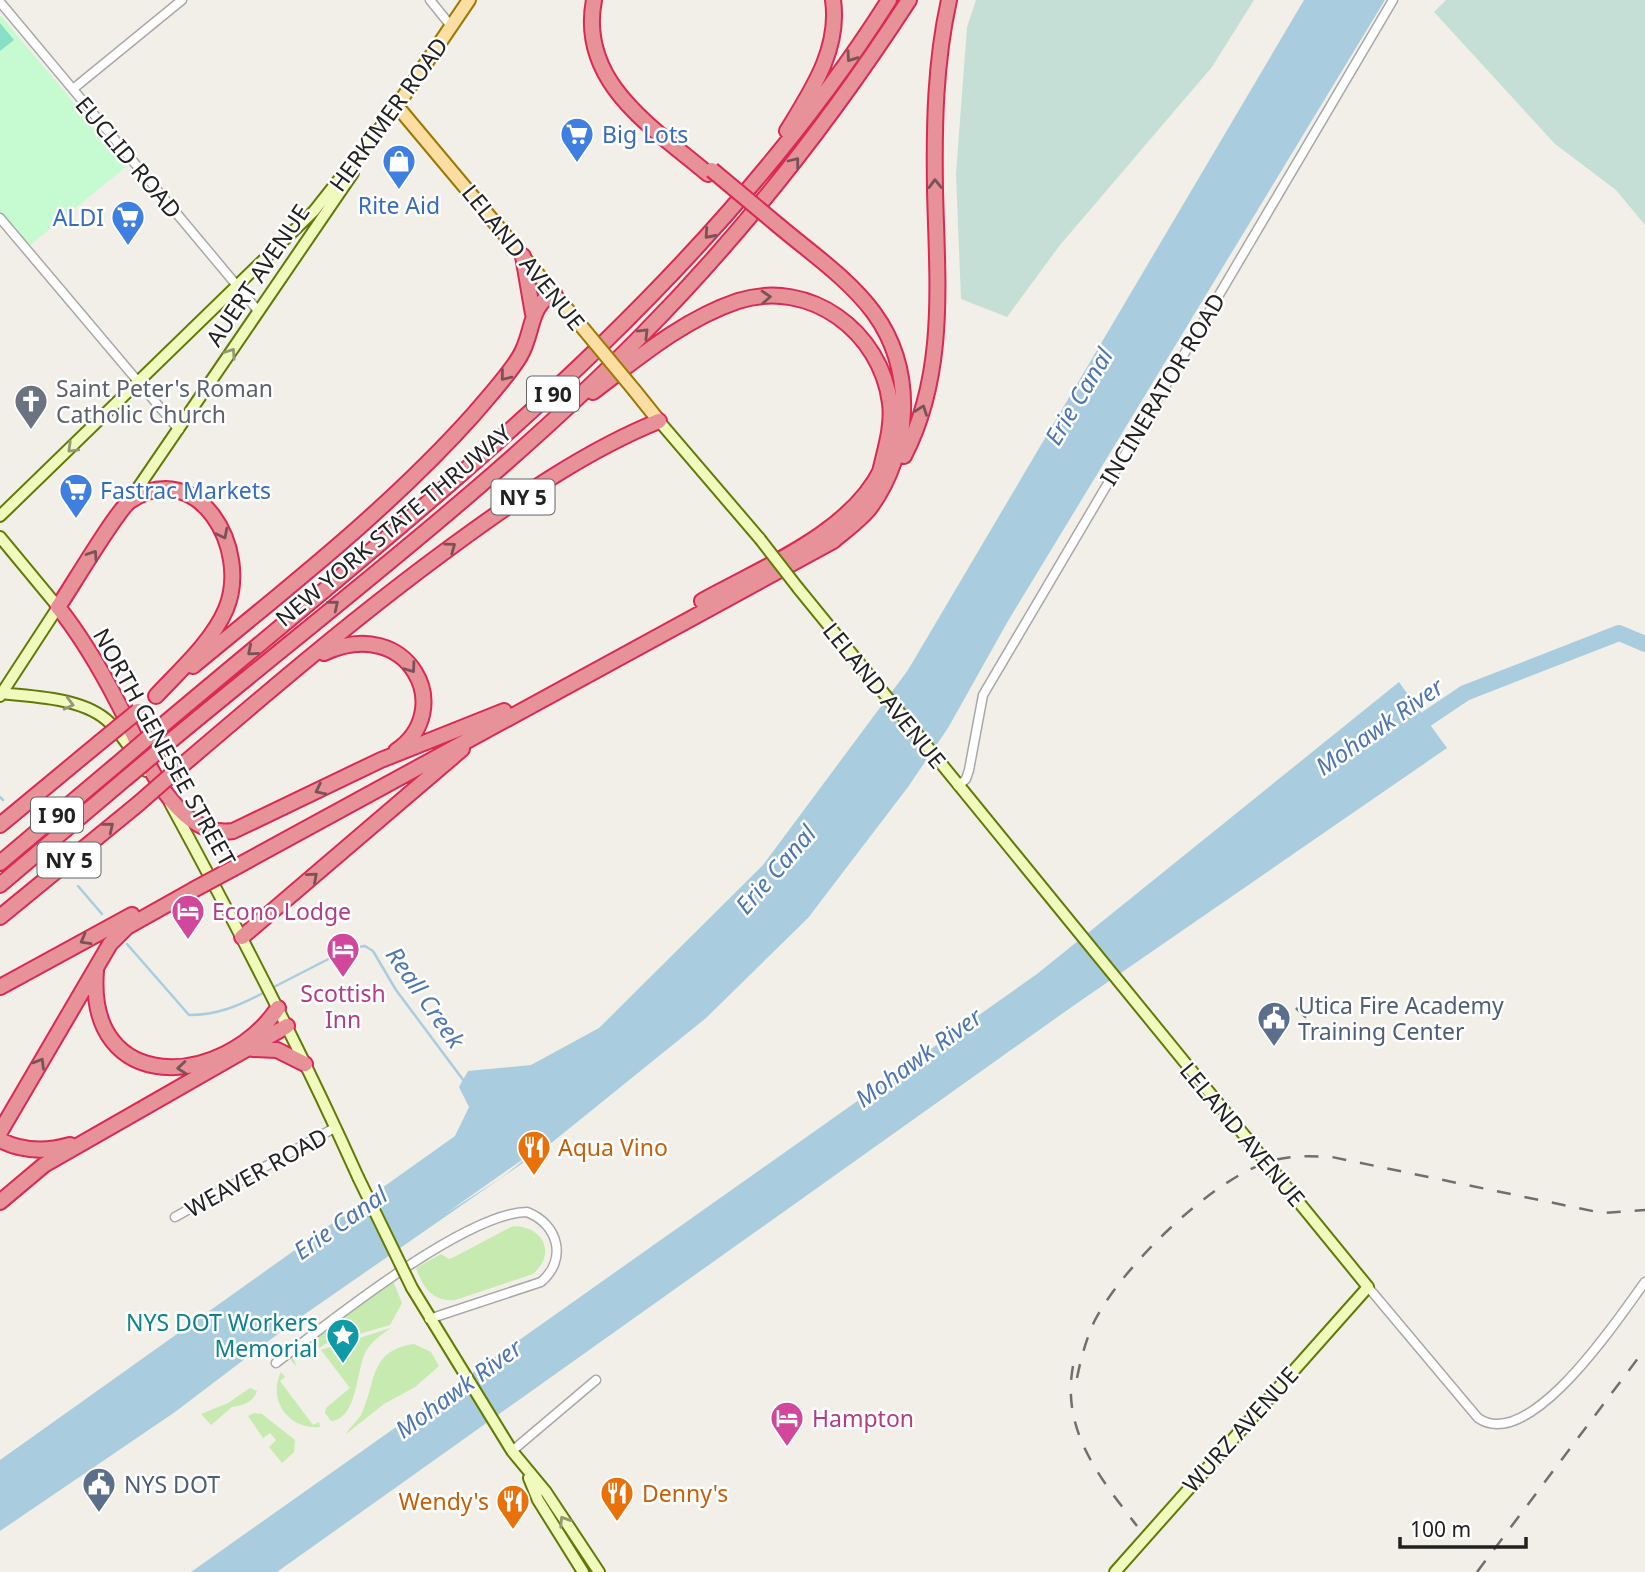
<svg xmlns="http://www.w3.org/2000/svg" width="1645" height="1572" font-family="'Noto Sans',sans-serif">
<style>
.grass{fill:#c6eaaf}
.wetland{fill:#c5dfd6}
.park{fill:#c6fad0}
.pitch{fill:#87dfc6}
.water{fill:#a9cdde}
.pier{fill:#f1efe8}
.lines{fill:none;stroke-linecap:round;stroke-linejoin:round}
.stream{stroke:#a9cdde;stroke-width:2.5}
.river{stroke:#a9cdde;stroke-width:16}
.street-casing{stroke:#a8a8a8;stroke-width:11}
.secondary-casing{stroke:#627a05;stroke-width:14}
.primary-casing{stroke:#9d7901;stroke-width:16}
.highway-casing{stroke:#db2954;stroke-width:18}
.street{stroke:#fff;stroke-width:8}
.secondary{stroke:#f0fabd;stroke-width:10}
.primary{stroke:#fcdea2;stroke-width:12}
.highway{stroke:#e79198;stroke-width:14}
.rail{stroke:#6f6f6f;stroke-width:2.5;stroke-dasharray:14 14;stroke-linecap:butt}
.secondary-bridge-casing{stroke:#627a05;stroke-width:14;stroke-linecap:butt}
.primary-bridge-casing{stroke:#9d7901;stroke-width:16;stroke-linecap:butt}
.highway-bridge-casing{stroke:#db2954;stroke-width:18;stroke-linecap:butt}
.secondary-bridge{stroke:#f0fabd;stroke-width:10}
.primary-bridge{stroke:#fcdea2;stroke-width:12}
.highway-bridge{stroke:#e79198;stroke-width:14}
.oneway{stroke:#7a5357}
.oneway2{stroke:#939877}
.labels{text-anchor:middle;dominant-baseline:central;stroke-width:5;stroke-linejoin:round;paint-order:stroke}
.shield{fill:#fff;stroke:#646464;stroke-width:2}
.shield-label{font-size:21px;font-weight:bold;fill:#212121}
.street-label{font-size:23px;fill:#212121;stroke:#fff}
.shop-label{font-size:23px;fill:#366cbe;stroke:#fff;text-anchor:start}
.worship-label{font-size:23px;fill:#5b616d;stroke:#fff;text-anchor:start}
.hotel-label{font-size:23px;fill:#b23c85;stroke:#fff;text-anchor:start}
.service-label{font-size:23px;fill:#4e5e75;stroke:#fff;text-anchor:start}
.food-label{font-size:23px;fill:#c56008;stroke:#fff;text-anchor:start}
.culture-label{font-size:23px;fill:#0d838f;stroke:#fff;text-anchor:end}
.water-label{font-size:24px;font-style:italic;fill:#4c75b1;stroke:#fff}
</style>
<rect width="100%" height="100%" fill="#f1efe8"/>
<path class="grass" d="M513,1226C543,1226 557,1253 533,1274L455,1300C432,1302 423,1287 416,1268L441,1254L449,1259L454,1257Z
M393,1281L402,1303L390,1325L325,1344L304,1359L300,1354L294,1358L296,1366L290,1359L303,1348Z
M391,1328C382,1334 372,1341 366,1351C356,1369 358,1419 331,1421L325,1413L326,1408L350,1388L321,1350Z
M414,1344L431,1352L439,1366L415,1387L384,1404L346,1434C349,1428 358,1421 362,1413C377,1380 369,1351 414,1344Z
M281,1372L285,1377L280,1381L313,1425L319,1422L320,1427C289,1430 267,1400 281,1372Z
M250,1388L257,1391C253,1403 243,1405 232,1407L211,1425L201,1414L228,1403Z
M254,1413L262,1414L295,1440L294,1452L282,1463L269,1447L276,1440L270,1433L263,1438L248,1416Z"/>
<path class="wetland" d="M976,0H1254L1212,67L1060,245L1007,317L961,299L956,174L967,27Z
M1446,0H1645V225L1616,190L1555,144L1434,12Z"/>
<path class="park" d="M0,15L127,166L29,246L0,212Z"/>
<path class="pitch" d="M0,23L14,40L0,51Z"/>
<path class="water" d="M1304,0H1385L1008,621L948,728L908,787L808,918L706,1018L550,1144L295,1321L175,1412L0,1531V1460L455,1136L469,1107L459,1087L468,1071L531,1065L599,1028L763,865L908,670Z
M1399,682L1447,748L1073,1006L277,1572H191L1037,974Z"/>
<path class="pier" d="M546,1143L501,1178L445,1214Z"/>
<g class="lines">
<path class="stream" d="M0,797L3,800
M78,886L102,914
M127,944L189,1015C218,1015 238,1006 265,992
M270,989L350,948L365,946L373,951L396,990L464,1081"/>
<path class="river" d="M1410,730L1465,693L1619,633L1645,644"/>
<defs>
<path id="street" d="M430,0L451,26
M0,2L259,312
M73,89L182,0
M0,218L179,430
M958,786L966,779L969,770L983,695L1393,0
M175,1217L336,1127
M1368,1287L1478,1418C1530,1454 1619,1317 1645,1282
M276,1363C328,1323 465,1213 527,1212C558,1224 568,1259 541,1282L429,1319
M512,1451L596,1380"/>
<path id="secondary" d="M659,421L760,539
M129,501L353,173
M0,516L314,211L397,106
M0,537L58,607L0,696
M798,588L1368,1287L1115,1572
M0,693C33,697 84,697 110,723C124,737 134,755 146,771
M170,803C237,926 301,1050 358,1177
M412,1288L512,1451L546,1492L599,1572
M529,1478L538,1500L583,1572"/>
<path id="primary" d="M469,0L397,106L577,321
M635,391L659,421"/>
<path id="highway" d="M594,0C578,83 654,128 708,174
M787,131C812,90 840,49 833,0
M523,256L533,314
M593,392C638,358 684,319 738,301C810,278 881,332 890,403C893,426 885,450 880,472
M904,456C947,373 937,280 935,190C934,126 935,63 949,0
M702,601C763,567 851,533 882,468
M324,653C409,614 457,710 396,751
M193,666C290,586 390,508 474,414C490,395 508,376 520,356C534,333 528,306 554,293
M156,696C180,670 212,642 226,609C251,549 198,456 130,501C117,510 71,588 58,607C81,636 101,670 118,703C141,746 172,840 233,831L381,760L504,711
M157,730C420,508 702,295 889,0
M168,743C328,610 496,483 642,335C743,233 831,120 909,0
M179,768C269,691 359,614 455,544C518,498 587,450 659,421
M0,825L99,743
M0,863L115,766
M234,868L833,541C845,531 859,521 869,509C911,453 916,371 874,313C849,279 811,253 779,226
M0,885L125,779
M0,917L138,804
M242,937L462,749
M96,971C86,1096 223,1089 278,1008
M0,987L132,915
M253,1049L277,1050L305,1064
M0,1132L110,944L127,927L193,890
M0,1140C23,1152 46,1152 70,1145
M0,1202L44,1165L287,1026"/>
</defs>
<use href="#street" class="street-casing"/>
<use href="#secondary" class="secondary-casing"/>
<use href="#primary" class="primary-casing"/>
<use href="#highway" class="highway-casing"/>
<use href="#street" class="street"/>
<use href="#secondary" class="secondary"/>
<use href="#primary" class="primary"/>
<use href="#highway" class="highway"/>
<path class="rail" d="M1296,1008L1323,1034
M1073,1366C1061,1431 1100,1478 1137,1526
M1077,1378C1081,1358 1086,1340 1094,1322C1121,1268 1211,1180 1268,1162C1289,1155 1310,1156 1332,1157L1602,1213L1645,1210
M1477,1572L1645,1349"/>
<defs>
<path id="secondary-bridge" d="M760,539L798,588
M358,1177L412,1288"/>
<path id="primary-bridge" d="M577,321L635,391"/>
<path id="highway-bridge" d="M712,170L779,226
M99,743L138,711
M115,766L157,730
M125,779L168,743
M138,804L179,768
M193,890L234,868"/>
</defs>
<use href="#secondary-bridge" class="secondary-bridge-casing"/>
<use href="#primary-bridge" class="primary-bridge-casing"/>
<use href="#highway-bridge" class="highway-bridge-casing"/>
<use href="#secondary-bridge" class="secondary-bridge"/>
<use href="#primary-bridge" class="primary-bridge"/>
<use href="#highway-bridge" class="highway-bridge"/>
</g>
<defs><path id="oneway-chevron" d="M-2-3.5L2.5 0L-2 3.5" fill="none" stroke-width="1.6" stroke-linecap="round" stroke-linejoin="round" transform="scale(1.75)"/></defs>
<g class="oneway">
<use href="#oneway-chevron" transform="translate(851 57) rotate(125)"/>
<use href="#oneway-chevron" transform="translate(795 162) rotate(-52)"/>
<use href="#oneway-chevron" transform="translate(935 184) rotate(-91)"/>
<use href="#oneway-chevron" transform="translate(709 234) rotate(132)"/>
<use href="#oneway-chevron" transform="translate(766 297) rotate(-3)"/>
<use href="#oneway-chevron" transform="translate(644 333) rotate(-45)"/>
<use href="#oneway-chevron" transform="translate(505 376) rotate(129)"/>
<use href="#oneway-chevron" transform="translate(922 410) rotate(-70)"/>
<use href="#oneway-chevron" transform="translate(223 534) rotate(63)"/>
<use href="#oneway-chevron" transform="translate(451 547) rotate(-36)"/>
<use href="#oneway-chevron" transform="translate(93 555) rotate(-56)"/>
<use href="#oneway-chevron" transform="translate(334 605) rotate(-39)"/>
<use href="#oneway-chevron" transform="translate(252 651) rotate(140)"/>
<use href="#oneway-chevron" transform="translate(411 668) rotate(54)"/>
<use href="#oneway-chevron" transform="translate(320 790) rotate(154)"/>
<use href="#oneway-chevron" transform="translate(109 827) rotate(-39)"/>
<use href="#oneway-chevron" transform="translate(313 877) rotate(-41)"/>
<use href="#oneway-chevron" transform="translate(85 940) rotate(151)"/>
<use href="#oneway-chevron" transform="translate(40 1063) rotate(-59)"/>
<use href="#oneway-chevron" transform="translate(182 1068) rotate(175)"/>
</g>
<g class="oneway2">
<use href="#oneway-chevron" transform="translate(231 353) rotate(-56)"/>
<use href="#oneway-chevron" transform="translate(72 448) rotate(136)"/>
<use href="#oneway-chevron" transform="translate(69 704) rotate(14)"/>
<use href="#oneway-chevron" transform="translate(564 1521) rotate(-123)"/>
</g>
<defs>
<symbol id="supermarket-pin" viewBox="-11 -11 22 30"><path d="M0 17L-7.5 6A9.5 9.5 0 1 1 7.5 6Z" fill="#3f7fe0" stroke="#fff"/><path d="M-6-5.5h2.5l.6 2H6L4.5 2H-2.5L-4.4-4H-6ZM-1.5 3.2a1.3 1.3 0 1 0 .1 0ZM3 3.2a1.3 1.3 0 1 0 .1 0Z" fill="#fff"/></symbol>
<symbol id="shop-pin" viewBox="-11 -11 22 30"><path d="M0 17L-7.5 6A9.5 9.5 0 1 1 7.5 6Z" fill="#3f7fe0" stroke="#fff"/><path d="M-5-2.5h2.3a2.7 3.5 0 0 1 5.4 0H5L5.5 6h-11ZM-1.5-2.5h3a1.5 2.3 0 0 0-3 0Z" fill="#fff"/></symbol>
<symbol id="church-pin" viewBox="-11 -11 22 30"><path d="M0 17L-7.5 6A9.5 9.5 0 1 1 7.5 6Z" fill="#6b7280" stroke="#fff"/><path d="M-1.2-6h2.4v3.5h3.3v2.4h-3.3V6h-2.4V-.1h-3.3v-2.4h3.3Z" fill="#fff"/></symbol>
<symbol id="hotel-pin" viewBox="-11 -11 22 30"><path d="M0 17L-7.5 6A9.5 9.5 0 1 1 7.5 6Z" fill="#d1479c" stroke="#fff"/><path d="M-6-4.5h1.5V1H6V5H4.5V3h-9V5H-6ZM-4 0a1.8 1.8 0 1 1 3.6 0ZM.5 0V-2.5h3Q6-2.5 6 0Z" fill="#fff"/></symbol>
<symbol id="civic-pin" viewBox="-11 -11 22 30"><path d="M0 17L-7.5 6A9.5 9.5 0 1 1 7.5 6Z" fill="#5c6f8a" stroke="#fff"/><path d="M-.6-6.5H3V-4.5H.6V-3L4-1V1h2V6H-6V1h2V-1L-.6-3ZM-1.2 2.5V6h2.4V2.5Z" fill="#fff"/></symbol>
<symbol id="restaurant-pin" viewBox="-11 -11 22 30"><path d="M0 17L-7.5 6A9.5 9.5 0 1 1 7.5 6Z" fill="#e8710a" stroke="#fff"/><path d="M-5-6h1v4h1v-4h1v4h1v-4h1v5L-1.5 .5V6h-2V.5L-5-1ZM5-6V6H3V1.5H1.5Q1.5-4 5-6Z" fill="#fff"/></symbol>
<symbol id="sight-pin" viewBox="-11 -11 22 30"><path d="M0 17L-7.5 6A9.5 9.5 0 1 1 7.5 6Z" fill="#0f9aa8" stroke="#fff"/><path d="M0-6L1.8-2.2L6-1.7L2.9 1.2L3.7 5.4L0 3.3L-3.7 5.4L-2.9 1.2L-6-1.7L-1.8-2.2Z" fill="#fff"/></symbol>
</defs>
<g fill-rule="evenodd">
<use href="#supermarket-pin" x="558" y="115" width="38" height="52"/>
<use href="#shop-pin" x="380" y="142" width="38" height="52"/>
<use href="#supermarket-pin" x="109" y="198" width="38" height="52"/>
<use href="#church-pin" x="12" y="382" width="38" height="52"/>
<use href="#supermarket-pin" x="57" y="471" width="38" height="52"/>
<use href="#hotel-pin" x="169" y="892" width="38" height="52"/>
<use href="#hotel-pin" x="324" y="930" width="38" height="52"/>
<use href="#civic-pin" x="1255" y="999" width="38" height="52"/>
<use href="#restaurant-pin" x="515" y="1128" width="38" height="52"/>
<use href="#sight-pin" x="324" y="1316" width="38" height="52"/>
<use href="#hotel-pin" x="768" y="1399" width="38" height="52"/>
<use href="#civic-pin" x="80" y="1465" width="38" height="52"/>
<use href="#restaurant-pin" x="598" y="1474" width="38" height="52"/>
<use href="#restaurant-pin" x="494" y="1482" width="38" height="52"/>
</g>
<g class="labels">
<g class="shield">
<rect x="527" y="376.5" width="52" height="35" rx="5"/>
<rect x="491.5" y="479.5" width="63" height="35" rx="5"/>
<rect x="31" y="797.5" width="52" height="35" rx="5"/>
<rect x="37.5" y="842.5" width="63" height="35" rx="5"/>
</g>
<g class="shield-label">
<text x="553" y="394">I 90</text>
<text x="523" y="497">NY 5</text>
<text x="57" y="815">I 90</text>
<text x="69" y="860">NY 5</text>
</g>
<g class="street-label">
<text transform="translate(388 114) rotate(-54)">HERKIMER ROAD</text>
<text transform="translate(129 157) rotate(50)">EUCLID ROAD</text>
<text transform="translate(524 257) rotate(51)">LELAND AVENUE</text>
<text transform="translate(257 275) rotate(-56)">AUERT AVENUE</text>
<text transform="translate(1162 389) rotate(-59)">INCINERATOR ROAD</text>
<text transform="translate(393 525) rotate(-40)">NEW YORK STATE THRUWAY</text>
<text transform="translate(885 695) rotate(51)">LELAND AVENUE</text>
<text transform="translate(165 747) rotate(61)">NORTH GENESEE STREET</text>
<text transform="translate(1243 1134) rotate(50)">LELAND AVENUE</text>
<text transform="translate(256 1172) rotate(-29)">WEAVER ROAD</text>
<text transform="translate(1240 1429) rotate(-48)">WURZ AVENUE</text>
</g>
<g class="shop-label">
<text x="602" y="134">Big Lots</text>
<text x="399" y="205" text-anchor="middle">Rite Aid</text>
<text x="104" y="217" text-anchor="end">ALDI</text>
<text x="100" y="490">Fastrac Markets</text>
</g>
<g class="worship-label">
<text x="56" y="388">Saint Peter's Roman<tspan x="56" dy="26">Catholic Church</tspan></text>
</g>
<g class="hotel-label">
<text x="212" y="911">Econo Lodge</text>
<text x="343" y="993" text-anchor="middle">Scottish<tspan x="343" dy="26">Inn</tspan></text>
<text x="812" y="1418">Hampton</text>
</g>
<g class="service-label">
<text x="1298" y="1005">Utica Fire Academy<tspan x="1298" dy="26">Training Center</tspan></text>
<text x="124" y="1484">NYS DOT</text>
</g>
<g class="food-label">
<text x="558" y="1147">Aqua Vino</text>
<text x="642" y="1493">Denny's</text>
<text x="489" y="1501" text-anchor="end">Wendy's</text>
</g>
<g class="culture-label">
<text x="318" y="1322">NYS DOT Workers<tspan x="318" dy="26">Memorial</tspan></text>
</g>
<g class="water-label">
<text transform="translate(1078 396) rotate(-59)">Erie Canal</text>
<text transform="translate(1379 726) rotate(-35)">Mohawk River</text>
<text transform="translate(775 869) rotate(-49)">Erie Canal</text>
<text transform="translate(426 997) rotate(55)">Reall Creek</text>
<text transform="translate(918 1057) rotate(-36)">Mohawk River</text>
<text transform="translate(340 1222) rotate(-35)">Erie Canal</text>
<text transform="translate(458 1388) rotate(-36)">Mohawk River</text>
</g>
</g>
<path d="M1400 1537v10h126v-10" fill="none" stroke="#212121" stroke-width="3.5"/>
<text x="1410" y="1537" font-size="21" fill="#212121" stroke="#ffffff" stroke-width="5" paint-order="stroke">100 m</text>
</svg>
